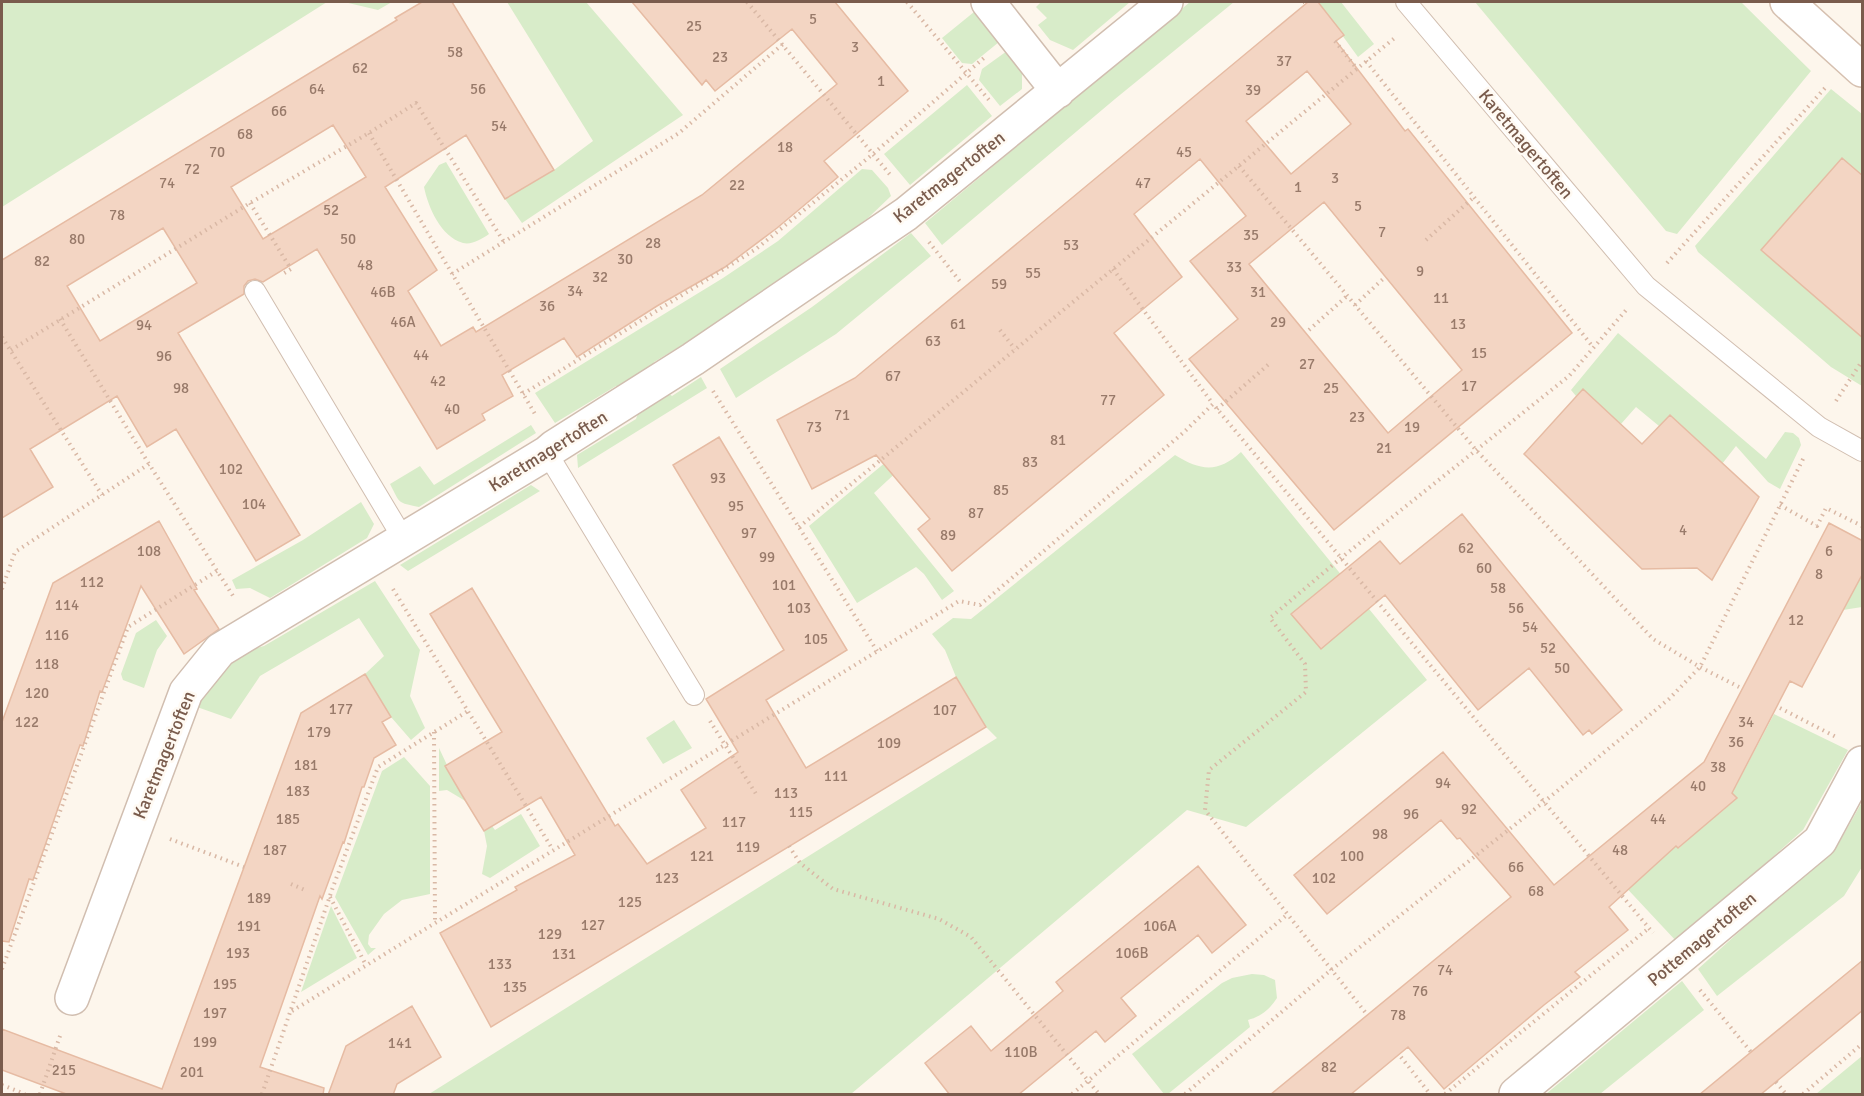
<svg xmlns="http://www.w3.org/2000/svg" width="1864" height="1096" font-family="Signika,sans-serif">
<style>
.green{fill:#d8ecc9}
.building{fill:#f3d5c3;stroke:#e6bba3;stroke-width:1.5;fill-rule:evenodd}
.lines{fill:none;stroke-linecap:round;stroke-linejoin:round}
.lane-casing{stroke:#d1beb0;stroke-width:22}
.street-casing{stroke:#d1beb0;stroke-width:36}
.secondary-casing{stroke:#d6c0b0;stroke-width:36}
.path{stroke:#d9b8a5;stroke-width:4;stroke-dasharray:1.5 4.5;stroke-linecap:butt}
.lane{stroke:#fff;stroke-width:20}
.street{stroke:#fff;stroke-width:33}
.secondary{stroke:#fff;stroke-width:33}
.labels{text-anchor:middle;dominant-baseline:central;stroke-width:5;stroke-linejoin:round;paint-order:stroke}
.number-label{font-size:15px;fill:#987a6a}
.street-label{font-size:18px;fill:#7a5c4d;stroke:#fffaf3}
</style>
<rect width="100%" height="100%" fill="#fdf6ec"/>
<path class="green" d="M2,2H327L2,207Z
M344,2H392L378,10Z
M507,2H586L683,115L522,223L505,199L554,170L593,141Z
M1041,2H1130L1073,50L1050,40L1038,25L1047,18L1036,7Z
M1190,2H1234L1115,99L942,245L925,223Z
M1318,2H1341L1374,44L1358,57Z
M1475,2H1741L1811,71L1677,234L1666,231Z
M974,12L999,42L972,64L962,63L942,38Z
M1007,51L1022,71V89L1000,106L979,80L982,69Z
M967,85L992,116L910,185L884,154Z
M1831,89L1862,114V386L1831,367L1698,252L1695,246Z
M446,162L489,234C482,239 472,245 463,243C441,237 428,207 424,187L439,165Z
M862,169L872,170L888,188L891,196L868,218L754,302L654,362L652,373L627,388L616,386L555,423L535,393L723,278L778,241Z
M911,233L931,256L836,334L736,398L720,369L812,307Z
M1101,283L874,493L954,591L942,600L924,574L916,567L857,603L809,526Z
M1618,333L1766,459L1785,432L1793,433L1799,438L1801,445L1780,489L1768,482L1736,446L1722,464L1670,416L1659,426L1636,407L1621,424L1583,390L1576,396L1571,390Z
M701,377L707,388L578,468L577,455L636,419L640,407L667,392L672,396Z
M531,425L536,433L419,507C397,502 401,505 390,484L420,466L434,485Z
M1241,452L1427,680L1246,827L1187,810L851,1094H429L997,738L986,727L956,677L945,650L932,634L953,618L971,619L1175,455C1201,471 1218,473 1241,452Z
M531,485L540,491L408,571L400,565Z
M361,502L374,524L367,538L270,598L250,588L236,589L232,580L303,540Z
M1860,577L1862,578V607L1843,610Z
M375,581L420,650L410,696L425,728L411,740L391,717L365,674L384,656L359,618L260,676L231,719L197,707L216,670L250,650L264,646Z
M156,620L167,636L157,650L144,688L123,680L121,674L136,633Z
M1774,714L1848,750L1803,830L1677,942L1620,881H1638L1658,862L1648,853L1667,837L1679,848L1698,831L1709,805L1719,814L1737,798L1729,790L1736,786Z
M674,720L692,748L663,764L646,738Z
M439,748L447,765L445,766L467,802L447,790L439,791Z
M404,757L430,786V894L402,900L384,914L369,935L368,944L371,948H376L368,955L335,897L382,771Z
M1862,802V867L1844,896L1717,996L1698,969L1840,841Z
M521,814L540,846L490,878L482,874L487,846L484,831L492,826L495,830Z
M331,906L357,958L301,992Z
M1252,974L1264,975L1275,980L1277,998C1269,1010 1262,1016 1248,1020L1250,1027L1168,1094H1164L1132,1054L1222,983L1232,978Z
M1682,981L1704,1010L1600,1094H1546Z
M1862,1056V1094H1816Z"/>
<path class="building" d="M422,2H452L554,170L505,199L466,135L385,187L437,270L408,291L441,346L473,327L476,332L702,195L837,84L792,29L715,91L706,80L702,85L632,2H835L908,91L824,161L838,177L777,228L725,267L657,306L577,357L564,338L502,375L513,396L482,414L485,420L437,449L317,249L263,282L255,279L248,281L244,286V294L178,333L300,535L256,561L176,429L147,447L117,396L30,449L53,487L2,518V260L397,20L395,18ZM333,125L366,177L263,239L231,187ZM163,228L197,283L100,341L67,286Z
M1308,2H1318L1344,35L1336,41L1405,131L1408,129L1572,333L1334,530L1189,359L1238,319L1190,261L1246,216L1200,159L1134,214L1182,277L1114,333L1164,395L952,571L918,529L930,519L876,455L812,489L777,420L855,378ZM1307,71L1351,124L1291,174L1246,121ZM1324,202L1462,370L1388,433L1249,264Z
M1842,158L1863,176V338L1761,250Z
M1583,389L1642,444L1670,415L1759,497L1712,580L1697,568L1642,569L1524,454Z
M719,437L847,650L766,700L806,768L956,677L986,727L491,1027L440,933L517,890L515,887L575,855L541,797L484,831L462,795L445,766L502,732L430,614L472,588L615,826L618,824L647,864L706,828L681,790L738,752L706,699L784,650L673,465Z
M1462,514L1622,710L1592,734L1589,730L1583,735L1529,668L1478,710L1385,595L1321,649L1291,614L1380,541L1400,564Z
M159,521L197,589L194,590L219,629L184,654L141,586L102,692L100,691L83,746L80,745L33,880L29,879L9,942L2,941V722L53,583Z
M1829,523L1863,541V573L1802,687L1790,681L1732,793L1737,798L1678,848L1676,846L1609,907L1628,930L1575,972L1580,977L1544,1005L1444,1089L1408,1047L1350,1095H1270L1511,897L1460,838L1457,839L1441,820L1327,914L1294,875L1443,752L1554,885L1704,762Z
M365,674L391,717L382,722L396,745L374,758L364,787H362L344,843L343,842L322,899L320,896L260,1067L324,1088L323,1095H69L2,1070V1029L162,1089L301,713Z
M1198,866L1246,925L1212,953L1198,935L1121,998L1136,1016L1105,1042L1096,1031L1018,1095H950L925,1063L971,1026L991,1051L1063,991L1056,982Z
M1863,960V1010L1760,1095H1699Z
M412,1006L441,1057L397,1084L393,1095H328L346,1046Z"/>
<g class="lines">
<defs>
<path id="lane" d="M1406,2L1646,286L1819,427L1862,451
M255,291L404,540
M547,453L694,695"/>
<path id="street" d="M988,2L1058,91
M72,998L186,692L220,650L547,453L554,447L693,359L906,214L1166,2
M1516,1094L1820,841L1862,763"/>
<path id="secondary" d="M1787,2L1862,70"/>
</defs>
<use href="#lane" class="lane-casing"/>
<use href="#street" class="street-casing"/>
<use href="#secondary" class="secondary-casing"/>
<path class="path" d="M747,2L892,177
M907,2L989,100
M1303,2H1304
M1335,41L1357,69
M1366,61L1593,347
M369,133L535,414
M1239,166L1476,450L1653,639L1700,667L1739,687
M250,203L291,269L281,275
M1426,240L1474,197
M929,242L962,284
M1667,263L1825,88
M1113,269L1213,404
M452,274L679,133L783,44
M1355,305L1383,279
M60,319L149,464
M1000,330L1015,349
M1309,330L1347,296
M2,337L102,495
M11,350L250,203L369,133L416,103L504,242
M713,391L877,651
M523,394L756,249L873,154L985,57
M1836,401L1862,361
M1217,409L1269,364
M1780,505L1817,526L1826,508L1862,526
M799,527L1397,36
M2,589L15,552L149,464L235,599
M393,589L553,850
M1780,708L1836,737
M710,721L758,797
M434,732L435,922
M170,839L244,867
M789,846L800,863L833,889L939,919L971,937L1099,1094
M291,884L305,890
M330,897L366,965
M2,969L128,627L217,571
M1700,990L1751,1052
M292,1011L959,601L980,605L1183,433L1213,404L1653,933
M1365,1012L1205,810L1209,770L1306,692L1305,664L1270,618L1341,558L1569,376L1627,309
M1401,1057L1430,1094
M1776,1082L1786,1094
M2,1085L25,1094
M40,1094L61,1033
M262,1094L333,887L378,767L468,711
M1072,1094L1288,914
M1185,1094L1331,970L1545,801L1669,699L1700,667L1805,455
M1445,1094L1649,928
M1803,1094L1862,1044"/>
<use href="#lane" class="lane"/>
<use href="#street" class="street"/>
<use href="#secondary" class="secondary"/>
</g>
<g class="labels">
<g class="number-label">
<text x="813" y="19">5</text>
<text x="694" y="26">25</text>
<text x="855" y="47">3</text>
<text x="455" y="52">58</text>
<text x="720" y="57">23</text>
<text x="1284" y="61">37</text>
<text x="360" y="68">62</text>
<text x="881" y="81">1</text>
<text x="317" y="89">64</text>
<text x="478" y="89">56</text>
<text x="1253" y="90">39</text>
<text x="279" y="111">66</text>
<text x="499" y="126">54</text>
<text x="245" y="134">68</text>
<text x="785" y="147">18</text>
<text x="217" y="152">70</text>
<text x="1184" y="152">45</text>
<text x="192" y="169">72</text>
<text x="1335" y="178">3</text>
<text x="167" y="183">74</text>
<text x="1143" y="183">47</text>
<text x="737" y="185">22</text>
<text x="1298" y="187">1</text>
<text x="1358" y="206">5</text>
<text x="331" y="210">52</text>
<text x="117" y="215">78</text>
<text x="1382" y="232">7</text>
<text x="1251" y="235">35</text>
<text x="77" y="239">80</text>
<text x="348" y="239">50</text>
<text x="653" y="243">28</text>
<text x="1071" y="245">53</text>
<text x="625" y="259">30</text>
<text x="42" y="261">82</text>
<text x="365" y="265">48</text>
<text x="1234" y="267">33</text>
<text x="1420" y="271">9</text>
<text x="1033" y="273">55</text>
<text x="600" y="277">32</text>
<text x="999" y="284">59</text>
<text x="575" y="291">34</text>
<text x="383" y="292">46B</text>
<text x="1258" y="292">31</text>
<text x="1441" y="298">11</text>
<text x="547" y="306">36</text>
<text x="403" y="322">46A</text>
<text x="1278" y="322">29</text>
<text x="958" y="324">61</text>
<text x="1458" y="324">13</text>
<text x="144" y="325">94</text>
<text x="933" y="341">63</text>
<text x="1479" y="353">15</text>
<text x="421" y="355">44</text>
<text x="164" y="356">96</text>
<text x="1307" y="364">27</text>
<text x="893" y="376">67</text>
<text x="438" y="381">42</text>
<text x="1469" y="386">17</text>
<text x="181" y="388">98</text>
<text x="1331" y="388">25</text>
<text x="1108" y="400">77</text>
<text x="452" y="409">40</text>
<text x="842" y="415">71</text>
<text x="1357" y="417">23</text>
<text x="814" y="427">73</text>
<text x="1412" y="427">19</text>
<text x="1058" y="440">81</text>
<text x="1384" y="448">21</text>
<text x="1030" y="462">83</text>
<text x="231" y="469">102</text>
<text x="718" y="478">93</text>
<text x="1001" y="490">85</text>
<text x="254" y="504">104</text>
<text x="736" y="506">95</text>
<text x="976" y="513">87</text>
<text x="1683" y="530">4</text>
<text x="749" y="533">97</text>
<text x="948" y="535">89</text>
<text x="1466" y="548">62</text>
<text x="149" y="551">108</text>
<text x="1829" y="551">6</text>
<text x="767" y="557">99</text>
<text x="1484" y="568">60</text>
<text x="1819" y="574">8</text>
<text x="92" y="582">112</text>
<text x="784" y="585">101</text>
<text x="1498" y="588">58</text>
<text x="67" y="605">114</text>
<text x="799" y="608">103</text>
<text x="1516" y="608">56</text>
<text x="1796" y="620">12</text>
<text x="1530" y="627">54</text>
<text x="57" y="635">116</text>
<text x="816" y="639">105</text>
<text x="1548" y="648">52</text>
<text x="47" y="664">118</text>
<text x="1562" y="668">50</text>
<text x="37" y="693">120</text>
<text x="341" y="709">177</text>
<text x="945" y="710">107</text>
<text x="27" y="722">122</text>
<text x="1746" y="722">34</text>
<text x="319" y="732">179</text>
<text x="1736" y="742">36</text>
<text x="889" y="743">109</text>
<text x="306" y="765">181</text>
<text x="1718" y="767">38</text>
<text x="836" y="776">111</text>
<text x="1443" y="783">94</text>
<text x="1698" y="786">40</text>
<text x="298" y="791">183</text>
<text x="786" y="793">113</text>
<text x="1469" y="809">92</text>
<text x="801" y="812">115</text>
<text x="1411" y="814">96</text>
<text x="288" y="819">185</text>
<text x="1658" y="819">44</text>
<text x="734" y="822">117</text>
<text x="1380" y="834">98</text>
<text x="748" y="847">119</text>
<text x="275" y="850">187</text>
<text x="1620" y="850">48</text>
<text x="702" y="856">121</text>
<text x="1352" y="856">100</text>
<text x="1516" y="867">66</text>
<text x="667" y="878">123</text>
<text x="1324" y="878">102</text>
<text x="1536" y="891">68</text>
<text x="259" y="898">189</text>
<text x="630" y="902">125</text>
<text x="593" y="925">127</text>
<text x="249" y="926">191</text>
<text x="1160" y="926">106A</text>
<text x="550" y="934">129</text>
<text x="238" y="953">193</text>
<text x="1132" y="953">106B</text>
<text x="564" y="954">131</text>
<text x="500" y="964">133</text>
<text x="1445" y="970">74</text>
<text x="225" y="984">195</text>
<text x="515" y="987">135</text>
<text x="1420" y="991">76</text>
<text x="215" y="1013">197</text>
<text x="1398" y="1015">78</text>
<text x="205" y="1042">199</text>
<text x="400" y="1043">141</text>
<text x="1021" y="1052">110B</text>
<text x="1329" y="1067">82</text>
<text x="64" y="1070">215</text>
<text x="192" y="1072">201</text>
</g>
<g class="street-label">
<text transform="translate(1526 144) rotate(50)">Karetmagertoften</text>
<text transform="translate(949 177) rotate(-38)">Karetmagertoften</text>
<text transform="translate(548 451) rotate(-32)">Karetmagertoften</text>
<text transform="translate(164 755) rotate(-68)">Karetmagertoften</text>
<text transform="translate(1702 939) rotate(-40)">Pottemagertoften</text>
</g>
</g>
<rect width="1864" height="1096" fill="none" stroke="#7a5c4d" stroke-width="6"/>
</svg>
